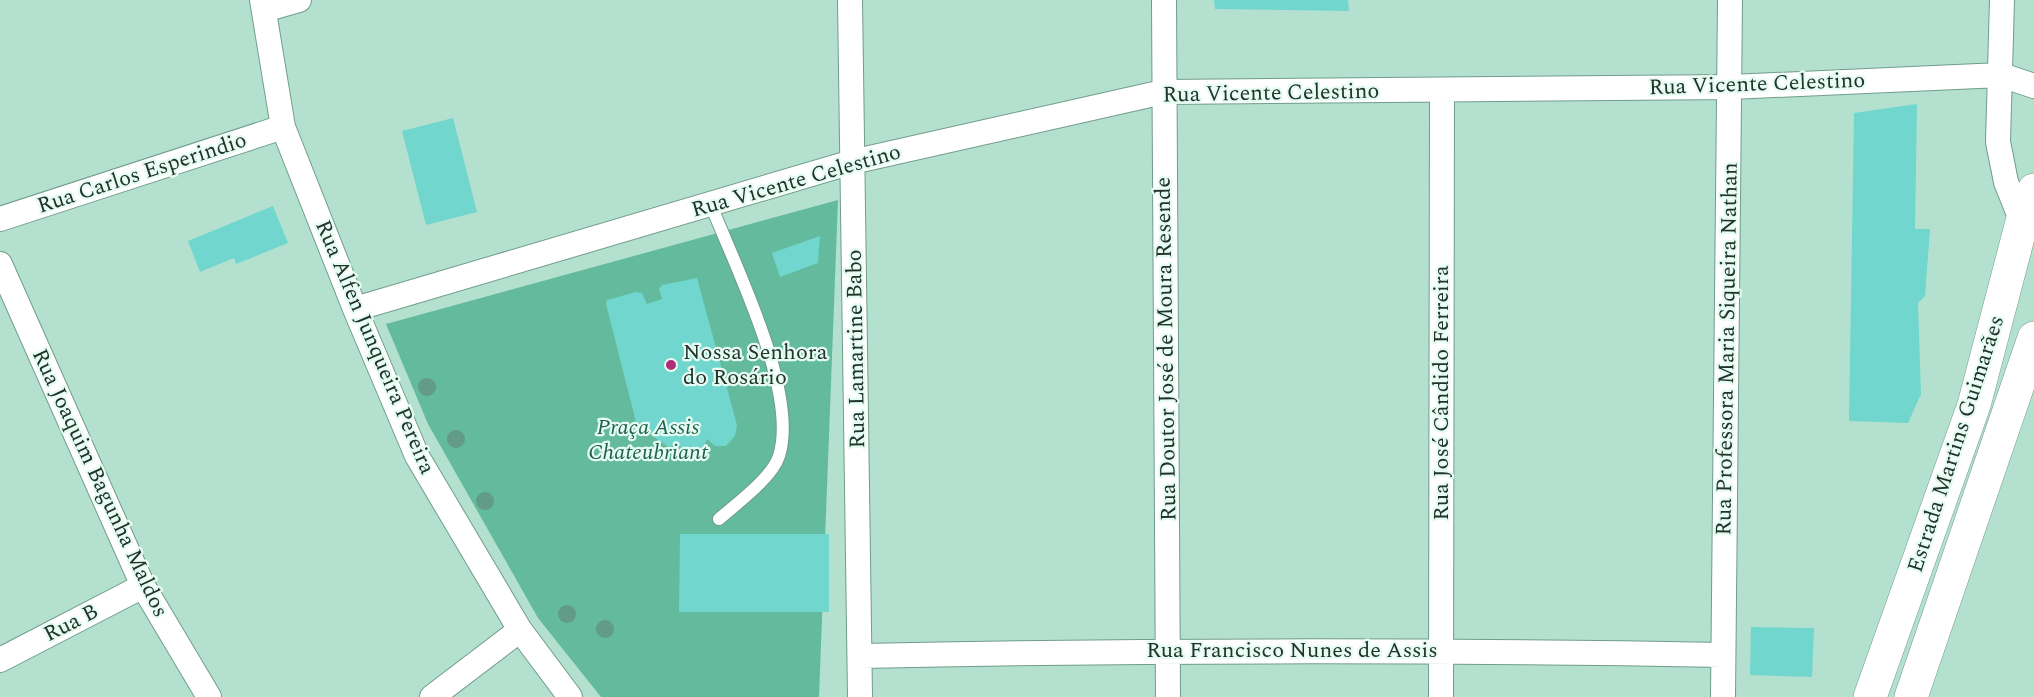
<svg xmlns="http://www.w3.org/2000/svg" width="2034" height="697" font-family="Spectral,serif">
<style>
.green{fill:#63ba9c}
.building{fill:#70d6ce}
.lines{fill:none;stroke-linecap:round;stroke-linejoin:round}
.lane-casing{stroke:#719c8b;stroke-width:14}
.street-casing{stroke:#719c8b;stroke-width:26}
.secondary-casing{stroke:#719c8b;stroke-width:34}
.lane{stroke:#fff;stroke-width:12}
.street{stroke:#fff;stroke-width:24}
.secondary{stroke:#fff;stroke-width:33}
.tree{fill:#629b87}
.poi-dot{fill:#ae2e7a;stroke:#e6fcf3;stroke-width:2}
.labels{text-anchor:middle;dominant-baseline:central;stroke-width:4.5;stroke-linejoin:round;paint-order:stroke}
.street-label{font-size:22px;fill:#22332c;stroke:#e6fcf3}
.poi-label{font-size:22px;fill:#22332c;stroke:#e6fcf3;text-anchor:start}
.park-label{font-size:22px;font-style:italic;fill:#1e614c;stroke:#e6fcf3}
</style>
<rect width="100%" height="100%" fill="#b4e1cf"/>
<path class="green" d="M838,200L819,697H601L538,618L428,424L386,324Z"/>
<path class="building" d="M1214,0H1348L1349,11L1215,9Z
M1917,104L1915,229H1930L1925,296L1918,303L1921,394L1908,423L1849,421L1854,113Z
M453,118L477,212L426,225L402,131Z
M273,206L288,243L236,264L234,258L200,272L188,241Z
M820,236L818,263L780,277L772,253Z
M697,278L737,425L735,436L726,446H715L707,439L701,455L691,460L684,456L680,446L675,444L669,447L637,426L606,304L607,300L636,292L642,293L647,304L662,299L659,289L662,285Z
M680,534H829V612H679Z
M1751,627L1814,628L1812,677L1750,675Z"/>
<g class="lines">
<defs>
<path id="lane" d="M711,205C735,266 799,393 779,456C772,478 736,504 719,519"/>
<path id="street" d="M262,0L283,127L355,309L417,456L520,630L570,697
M850,0L860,697
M1164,0L1168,697
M2002,0L1998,142L2006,182L2022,222
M264,10L299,0
M0,219L283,127
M0,264L143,586L209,697
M355,309L852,162L1163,92L1731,87L2001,75L2034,86
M861,656C1149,650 1436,650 1723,655
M0,660L143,586
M432,697L520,630
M1441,697L1442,90
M1723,697L1730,0"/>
<path id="secondary" d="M1870,697L1974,405L2022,222L2034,190
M1911,697L2034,338"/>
</defs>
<use href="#lane" class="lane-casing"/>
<use href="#street" class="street-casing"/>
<use href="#secondary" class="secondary-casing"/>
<use href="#lane" class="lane"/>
<use href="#street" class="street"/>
<use href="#secondary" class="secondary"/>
</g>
<g class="tree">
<circle cx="427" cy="387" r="9"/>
<circle cx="456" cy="439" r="9"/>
<circle cx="485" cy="501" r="9"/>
<circle cx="567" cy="614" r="9"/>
<circle cx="605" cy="629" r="9"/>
</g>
<circle class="poi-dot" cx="671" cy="365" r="6"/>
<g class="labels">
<g class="street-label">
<text transform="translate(1757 84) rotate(-2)">Rua Vicente Celestino</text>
<text transform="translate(1271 93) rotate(-1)">Rua Vicente Celestino</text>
<text transform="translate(142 173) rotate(-18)">Rua Carlos Esperindio</text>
<text transform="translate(796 181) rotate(-16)">Rua Vicente Celestino</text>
<text transform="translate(375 347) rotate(67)">Rua Alfen Junqueira Pereira</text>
<text transform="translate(856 349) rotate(-91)">Rua Lamartine Babo</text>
<text transform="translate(1166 349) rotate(-91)">Rua Doutor José de Moura Resende</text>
<text transform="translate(1727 349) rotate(-89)">Rua Professora Maria Siqueira Nathan</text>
<text transform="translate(1441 393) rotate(-90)">Rua José Cândido Ferreira</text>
<text transform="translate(1956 444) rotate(-72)">Estrada Martins Guimarães</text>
<text transform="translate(100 483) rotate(65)">Rua Joaquim Bagunha Maldos</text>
<text transform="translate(71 623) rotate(-27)">Rua B</text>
<text x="1292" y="650">Rua Francisco Nunes de Assis</text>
</g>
<g class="poi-label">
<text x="683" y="352">Nossa Senhora<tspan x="683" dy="25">do Rosário</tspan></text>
</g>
<g class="park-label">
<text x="648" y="427">Praça Assis<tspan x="648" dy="25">Chateubriant</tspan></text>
</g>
</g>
</svg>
